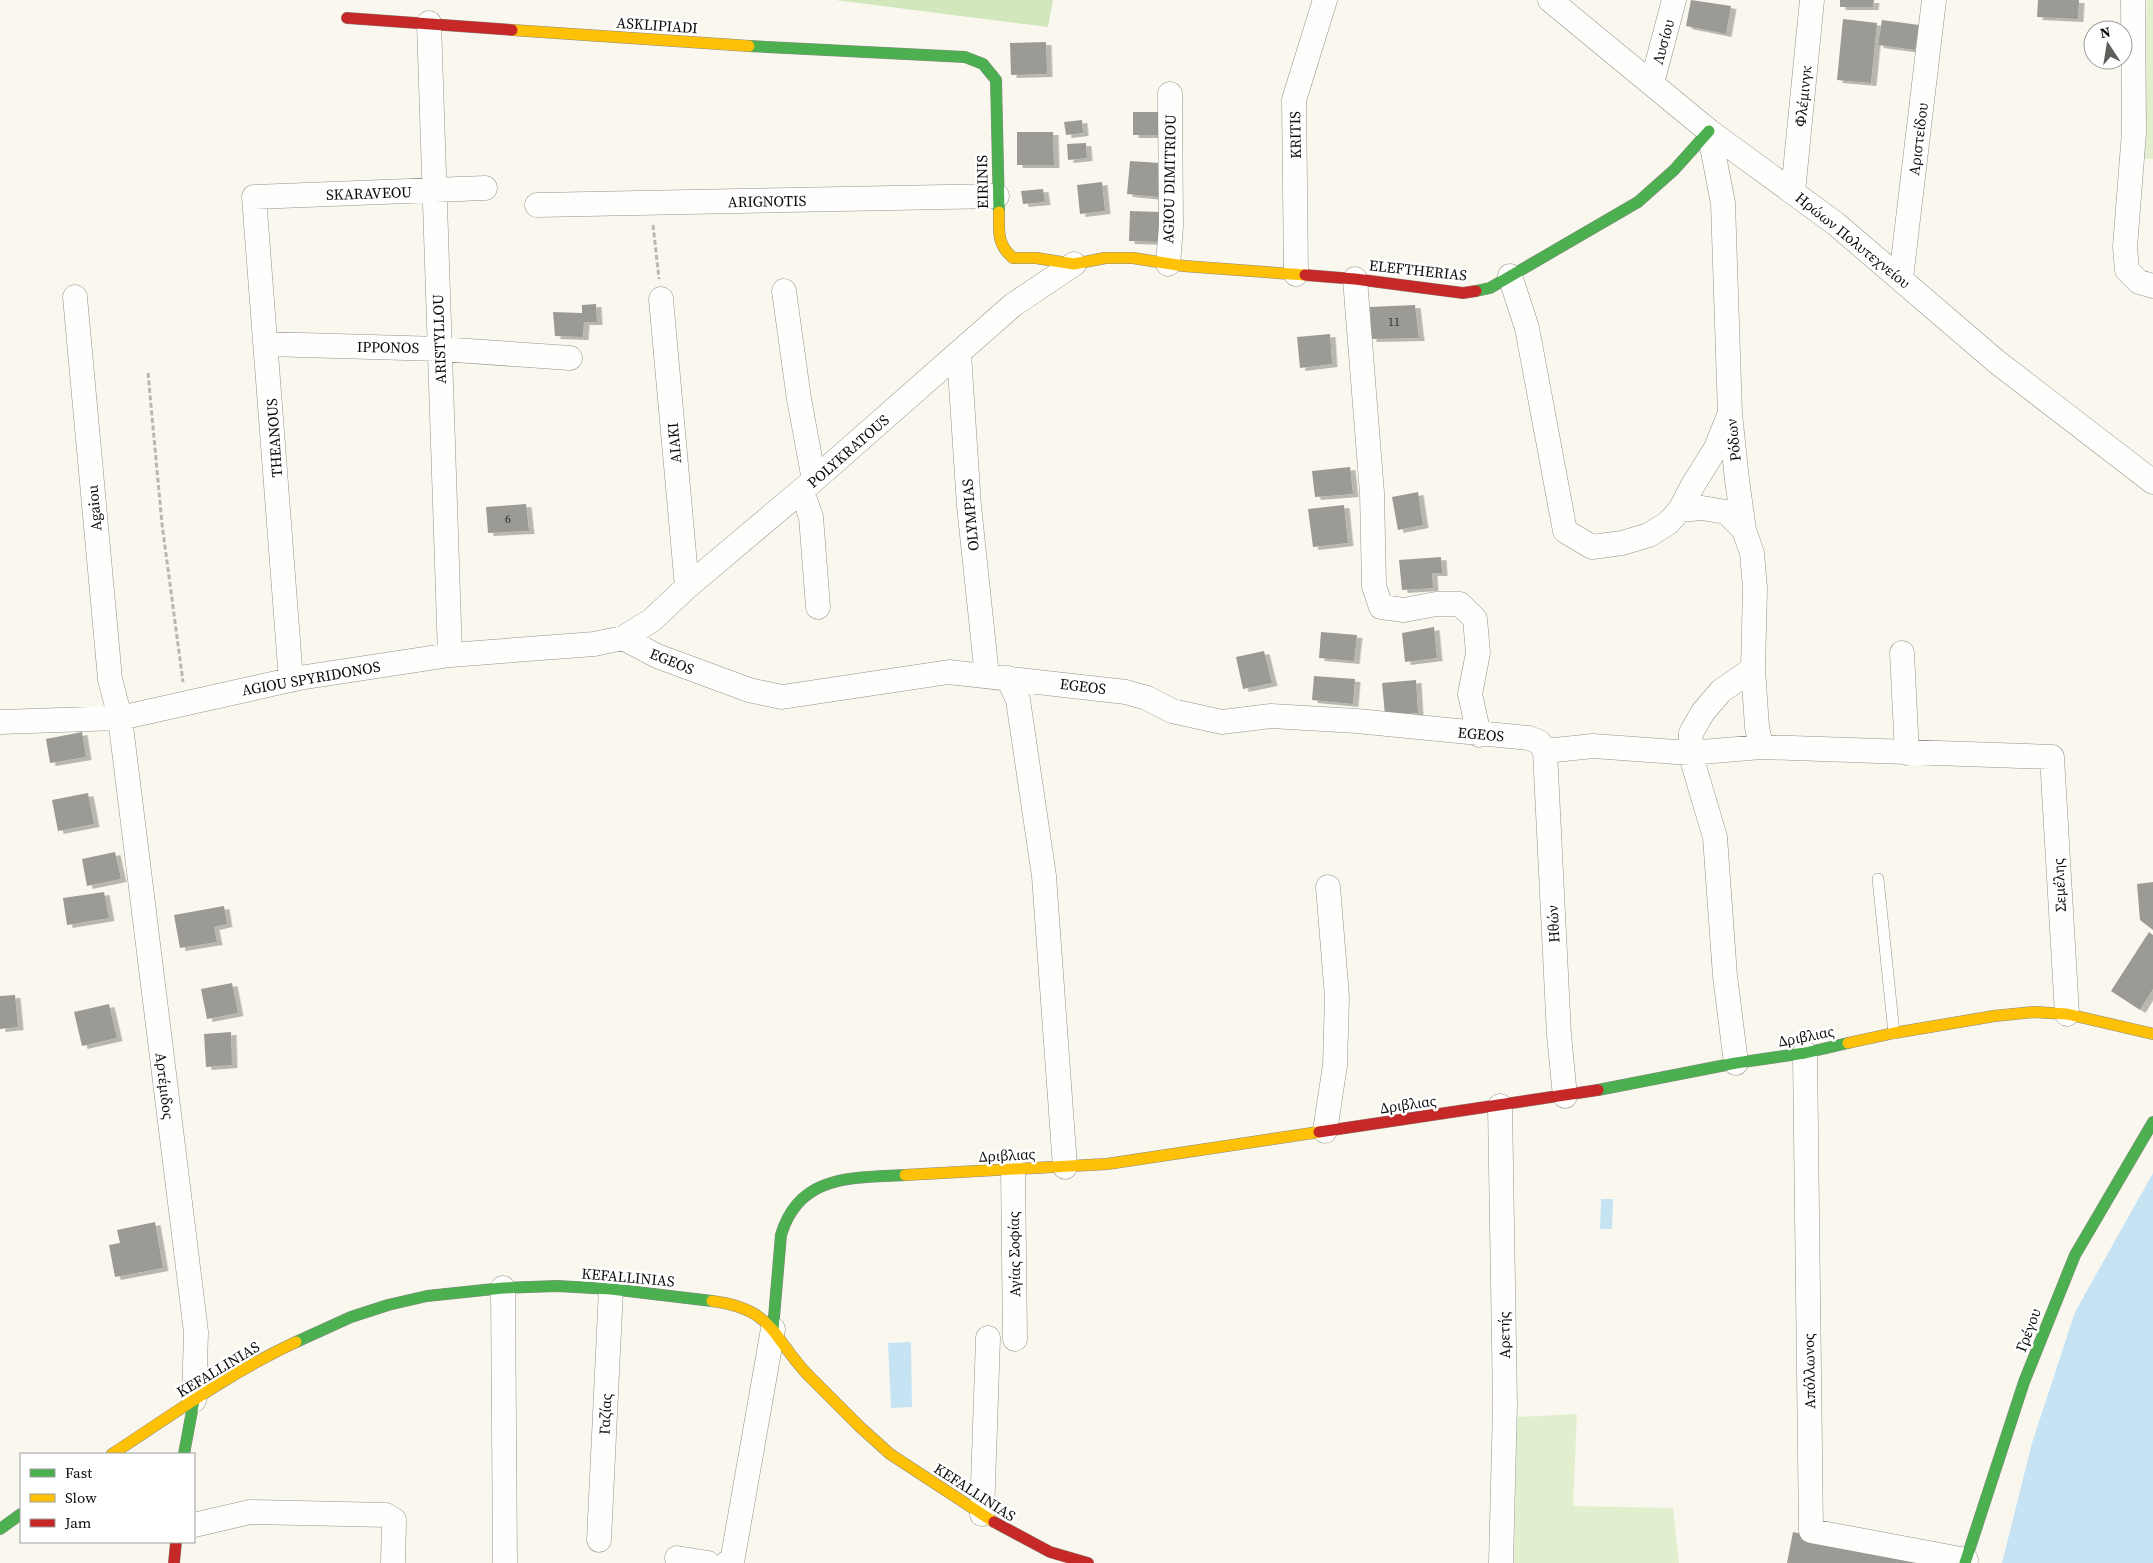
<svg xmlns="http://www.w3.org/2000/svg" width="2153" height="1563" font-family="'Source Serif 4',serif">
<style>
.green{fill:#e2efce}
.forest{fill:#d2e7bc}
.water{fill:#c6e3f4}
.building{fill:#9c9a95;filter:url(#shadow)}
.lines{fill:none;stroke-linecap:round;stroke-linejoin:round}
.lane-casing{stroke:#93928d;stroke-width:12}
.street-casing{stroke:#93928d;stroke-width:25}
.fast-casing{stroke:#898884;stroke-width:12}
.slow-casing{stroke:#898884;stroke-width:12}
.jam-casing{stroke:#898884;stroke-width:12}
.path{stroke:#b7b7b5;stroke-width:3;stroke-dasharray:5 2.5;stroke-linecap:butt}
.lane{stroke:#fefefc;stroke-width:11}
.street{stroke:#fefefc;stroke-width:24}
.fast{stroke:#4caf50;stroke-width:11}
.slow{stroke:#ffc107;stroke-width:11}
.jam{stroke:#c62828;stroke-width:11}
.labels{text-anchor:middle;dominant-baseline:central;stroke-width:5;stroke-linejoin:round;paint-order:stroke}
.number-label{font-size:12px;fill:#2f2f2e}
.street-label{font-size:15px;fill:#0b0b0b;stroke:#fff}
</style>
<defs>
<filter id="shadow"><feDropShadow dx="5.5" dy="3" stdDeviation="0" flood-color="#0004"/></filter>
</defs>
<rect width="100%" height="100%" fill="#faf8ee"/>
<path class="green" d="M2147,0H2153V159H2143Z
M1577,1414L1573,1506L1673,1508L1679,1563H1514L1517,1417Z"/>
<path class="forest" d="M835,0H1053L1048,27Z"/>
<path class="water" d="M2153,1173V1563H2002L2032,1443L2075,1312Z
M1601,1199H1613L1612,1229H1600Z
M911,1342L912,1407L891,1408L888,1343Z"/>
<path class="building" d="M1691,0L1731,6L1726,34L1686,26Z
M1840,0H1874L1873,7H1840Z
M2038,0H2079L2078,19L2037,17Z
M1843,19L1877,23L1871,83L1837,80Z
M1882,20L1919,25L1915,50L1878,45Z
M1046,42L1047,74L1011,75L1010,43Z
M1133,112H1160L1159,135H1133Z
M1082,120L1083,133L1066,135L1064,122Z
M1017,132H1053L1054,165H1017Z
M1086,143L1087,158L1068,160L1067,144Z
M1130,161L1160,163L1158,197L1127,194Z
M1102,182L1105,211L1080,214L1077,185Z
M1043,189L1045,202L1023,204L1021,191Z
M1130,211L1160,212L1159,242L1129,241Z
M596,304L597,322H584L583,337L555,336L553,312L582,313V305Z
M1415,305L1419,338L1371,339L1370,307Z
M1330,334L1332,364L1300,368L1297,337Z
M1350,467L1353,494L1315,497L1312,471Z
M1418,492L1423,525L1398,530L1392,497Z
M526,504L529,531L488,533L486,507Z
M1344,505L1348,543L1313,547L1308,509Z
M1441,557L1442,573H1432L1433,588L1402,590L1399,560Z
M1434,627L1437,658L1405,662L1402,633Z
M1321,632L1357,635L1354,661L1319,658Z
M1264,651L1272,683L1243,689L1236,657Z
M1314,676L1355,679L1353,704L1312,700Z
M1416,680L1418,713L1385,715L1382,683Z
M82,732L86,757L50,763L46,739Z
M88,793L94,824L58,831L52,800Z
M115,852L121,879L87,886L82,859Z
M2153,882V930L2140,920L2137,884Z
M104,892L109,918L67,925L63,898Z
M224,906L227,924L214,927L217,942L180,948L174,915Z
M2149,932L2153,935V989L2140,1010L2111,991Z
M232,983L238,1013L207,1019L201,989Z
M15,995L18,1027L0,1029V996Z
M109,1004L117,1038L82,1046L74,1012Z
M231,1032L232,1065L206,1067L204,1034Z
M155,1222L163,1268L115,1277L109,1245L120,1243L117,1230Z
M1793,1532L1949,1561L1948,1563H1787Z"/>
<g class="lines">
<defs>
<path id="lane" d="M1878,879L1894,1033"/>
<path id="street" d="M1550,0L1709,131L1836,224L1997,362L2153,482
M2133,0L2134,132L2125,247L2127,270L2139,282L2153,286
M429,23L450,655
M1652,83L1674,0
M1709,131L1723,203L1730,414L1737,480L1744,530L1752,553L1755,588L1753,669L1757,727L1761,747
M1793,192L1812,0
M537,205L997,196
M1168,264L1171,226L1170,94
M1296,274L1294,100L1325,0
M1510,276L1527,328L1565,531L1592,547L1622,543L1649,535L1668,523L1680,510L1693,485L1716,448L1728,418
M1901,278L1934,0
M1355,279L1372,493L1374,586L1381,607L1404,610L1436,604H1460L1475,619L1478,653L1470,694L1479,735
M784,291L799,399L814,480
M75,297L110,679L120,718L196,1332L194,1400
M661,299L687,587
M267,344L440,349L570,358
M959,354L969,506L987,676
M802,491L811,517L818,607
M1680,510L1702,508L1726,512L1744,530
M623,638L657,656L749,690L782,697L949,672L1126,692L1147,698L1172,711L1222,722L1271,716L1357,721L1529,738L1539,742L1545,751
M1902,653L1907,753
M1008,678L1018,700L1044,876L1065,1167
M291,680L254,197L485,188
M0,722L120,718L299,678L450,655L594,644L623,638L652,620L687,587L814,480L1013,305L1074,264
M1545,751L1593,746L1690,753L1761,747L2052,757L2067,1014
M1545,751L1559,1035L1565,1096
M1805,1053L1811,1531L1966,1560
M1736,1063L1725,976L1715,837L1690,753L1691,733L1703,712L1721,691L1753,669
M1500,1106L1505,1404L1501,1563
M1325,1131L1335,1065L1337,997L1328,887
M1013,1169L1015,1339
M503,1288L505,1563
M982,1514L988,1338
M194,1525L250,1512L386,1515L394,1520L393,1563
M599,1540L611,1289
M677,1558L708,1563
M727,1563L732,1562L773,1329"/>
<path id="fast" d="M749,46L965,57L983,64L996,80L999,212
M1476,291L1490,288L1638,202L1674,170L1709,131
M1598,1090L1736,1063L1805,1053L1848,1043
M773,1329L781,1235C799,1174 852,1178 905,1175
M296,1342L351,1317L388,1305L427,1296L503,1288L557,1286L611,1289L712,1301
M184,1454L194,1400
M0,1529L21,1514
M1965,1563L2024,1382L2075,1255L2153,1122"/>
<path id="slow" d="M512,30L749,46
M999,212C999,233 997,244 1013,258H1036L1074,264L1105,258H1133L1184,266L1305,275
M1848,1043L1894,1033L1994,1016L2034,1012L2067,1014L2153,1034
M905,1175L1107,1164L1319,1132
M712,1301C774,1309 771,1336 808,1375L859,1426L890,1454L994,1522
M112,1454C172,1415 231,1372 296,1342"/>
<path id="jam" d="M347,18L512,30
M1305,275L1355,279L1463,293L1476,291
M1319,1132L1598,1090
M994,1522L1050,1552L1088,1563
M174,1563L176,1542"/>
</defs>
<use href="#lane" class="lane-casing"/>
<use href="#street" class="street-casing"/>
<use href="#fast" class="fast-casing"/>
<use href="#slow" class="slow-casing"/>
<use href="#jam" class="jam-casing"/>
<path class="path" d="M653,225L659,279
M148,373L162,524L183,682"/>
<use href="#lane" class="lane"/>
<use href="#street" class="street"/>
<use href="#fast" class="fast"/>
<use href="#slow" class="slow"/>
<use href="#jam" class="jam"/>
</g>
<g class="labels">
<g class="number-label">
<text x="1394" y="322">11</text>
<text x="508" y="519">6</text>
</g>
<g class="street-label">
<text transform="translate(657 25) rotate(4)">ASKLIPIADI</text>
<text transform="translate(1663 42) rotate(-75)">Λυσίου</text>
<text transform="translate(1803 96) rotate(-84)">Φλέμινγκ</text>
<text transform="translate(1295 135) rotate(-91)">KRITIS</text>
<text transform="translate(1918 139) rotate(-83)">Αριστείδου</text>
<text transform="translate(1169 179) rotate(-89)">AGIOU DIMITRIOU</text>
<text transform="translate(982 182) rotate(-91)">EIRINIS</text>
<text transform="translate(369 193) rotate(-2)">SKARAVEOU</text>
<text transform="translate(767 201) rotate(-1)">ARIGNOTIS</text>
<text transform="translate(1853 240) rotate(39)">Ηρώων Πολυτεχνείου</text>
<text transform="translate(1418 270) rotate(6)">ELEFTHERIAS</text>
<text transform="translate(439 339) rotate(-92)">ARISTYLLOU</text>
<text transform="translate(388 347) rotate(1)">IPPONOS</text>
<text transform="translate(274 438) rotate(-94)">THEANOUS</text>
<text transform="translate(1733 440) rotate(-96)">Ρόδων</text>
<text transform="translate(674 443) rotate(-95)">AIAKI</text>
<text transform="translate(848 451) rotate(-41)">POLYKRATOUS</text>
<text transform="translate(94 508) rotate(-95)">Αgaiou</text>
<text transform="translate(970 515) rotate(-95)">OLYMPIAS</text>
<text transform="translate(672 661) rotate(22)">EGEOS</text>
<text transform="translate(311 678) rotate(-10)">AGIOU SPYRIDONOS</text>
<text transform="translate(1083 686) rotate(7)">EGEOS</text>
<text transform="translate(1481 734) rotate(5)">EGEOS</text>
<text transform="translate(2059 885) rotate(-93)">Σεμέλης</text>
<text transform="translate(1553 924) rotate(-93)">Ηθών</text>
<text transform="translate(1806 1036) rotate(-11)">Δριβλιας</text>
<text transform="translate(165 1086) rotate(83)">Αρτέμιδος</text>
<text transform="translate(1408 1104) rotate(-8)">Δριβλιας</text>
<text transform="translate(1007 1155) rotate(-3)">Δριβλιας</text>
<text transform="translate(1014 1254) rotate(-91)">Αγίας Σοφίας</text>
<text transform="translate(628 1277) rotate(5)">KEFALLINIAS</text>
<text transform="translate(2028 1330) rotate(-69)">Γρέγου</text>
<text transform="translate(1504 1335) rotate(-91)">Αρετής</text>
<text transform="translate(218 1369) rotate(-31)">KEFALLINIAS</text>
<text transform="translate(1809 1371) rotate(-91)">Απόλλωνος</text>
<text transform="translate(605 1414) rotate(-87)">Γαζίας</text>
<text transform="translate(975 1492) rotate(33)">KEFALLINIAS</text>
</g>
</g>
<rect x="20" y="1453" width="175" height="90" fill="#ffffff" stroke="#9d9d9d"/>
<rect x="30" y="1469" width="25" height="8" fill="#4caf50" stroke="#9d9d9d"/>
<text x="65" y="1478" font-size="15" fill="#0b0b0b">Fast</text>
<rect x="30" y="1494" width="25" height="8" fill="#ffc107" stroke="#9d9d9d"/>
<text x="65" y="1503" font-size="15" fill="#0b0b0b">Slow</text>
<rect x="30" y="1519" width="25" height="8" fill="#c62828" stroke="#9d9d9d"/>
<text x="65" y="1528" font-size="15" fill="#0b0b0b">Jam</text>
<g transform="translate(2108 45) rotate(348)"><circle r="24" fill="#ffffff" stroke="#9d9d9d"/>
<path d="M0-4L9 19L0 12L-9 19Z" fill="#5f5e5a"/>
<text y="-8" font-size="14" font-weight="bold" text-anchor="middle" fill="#0b0b0b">N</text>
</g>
</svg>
